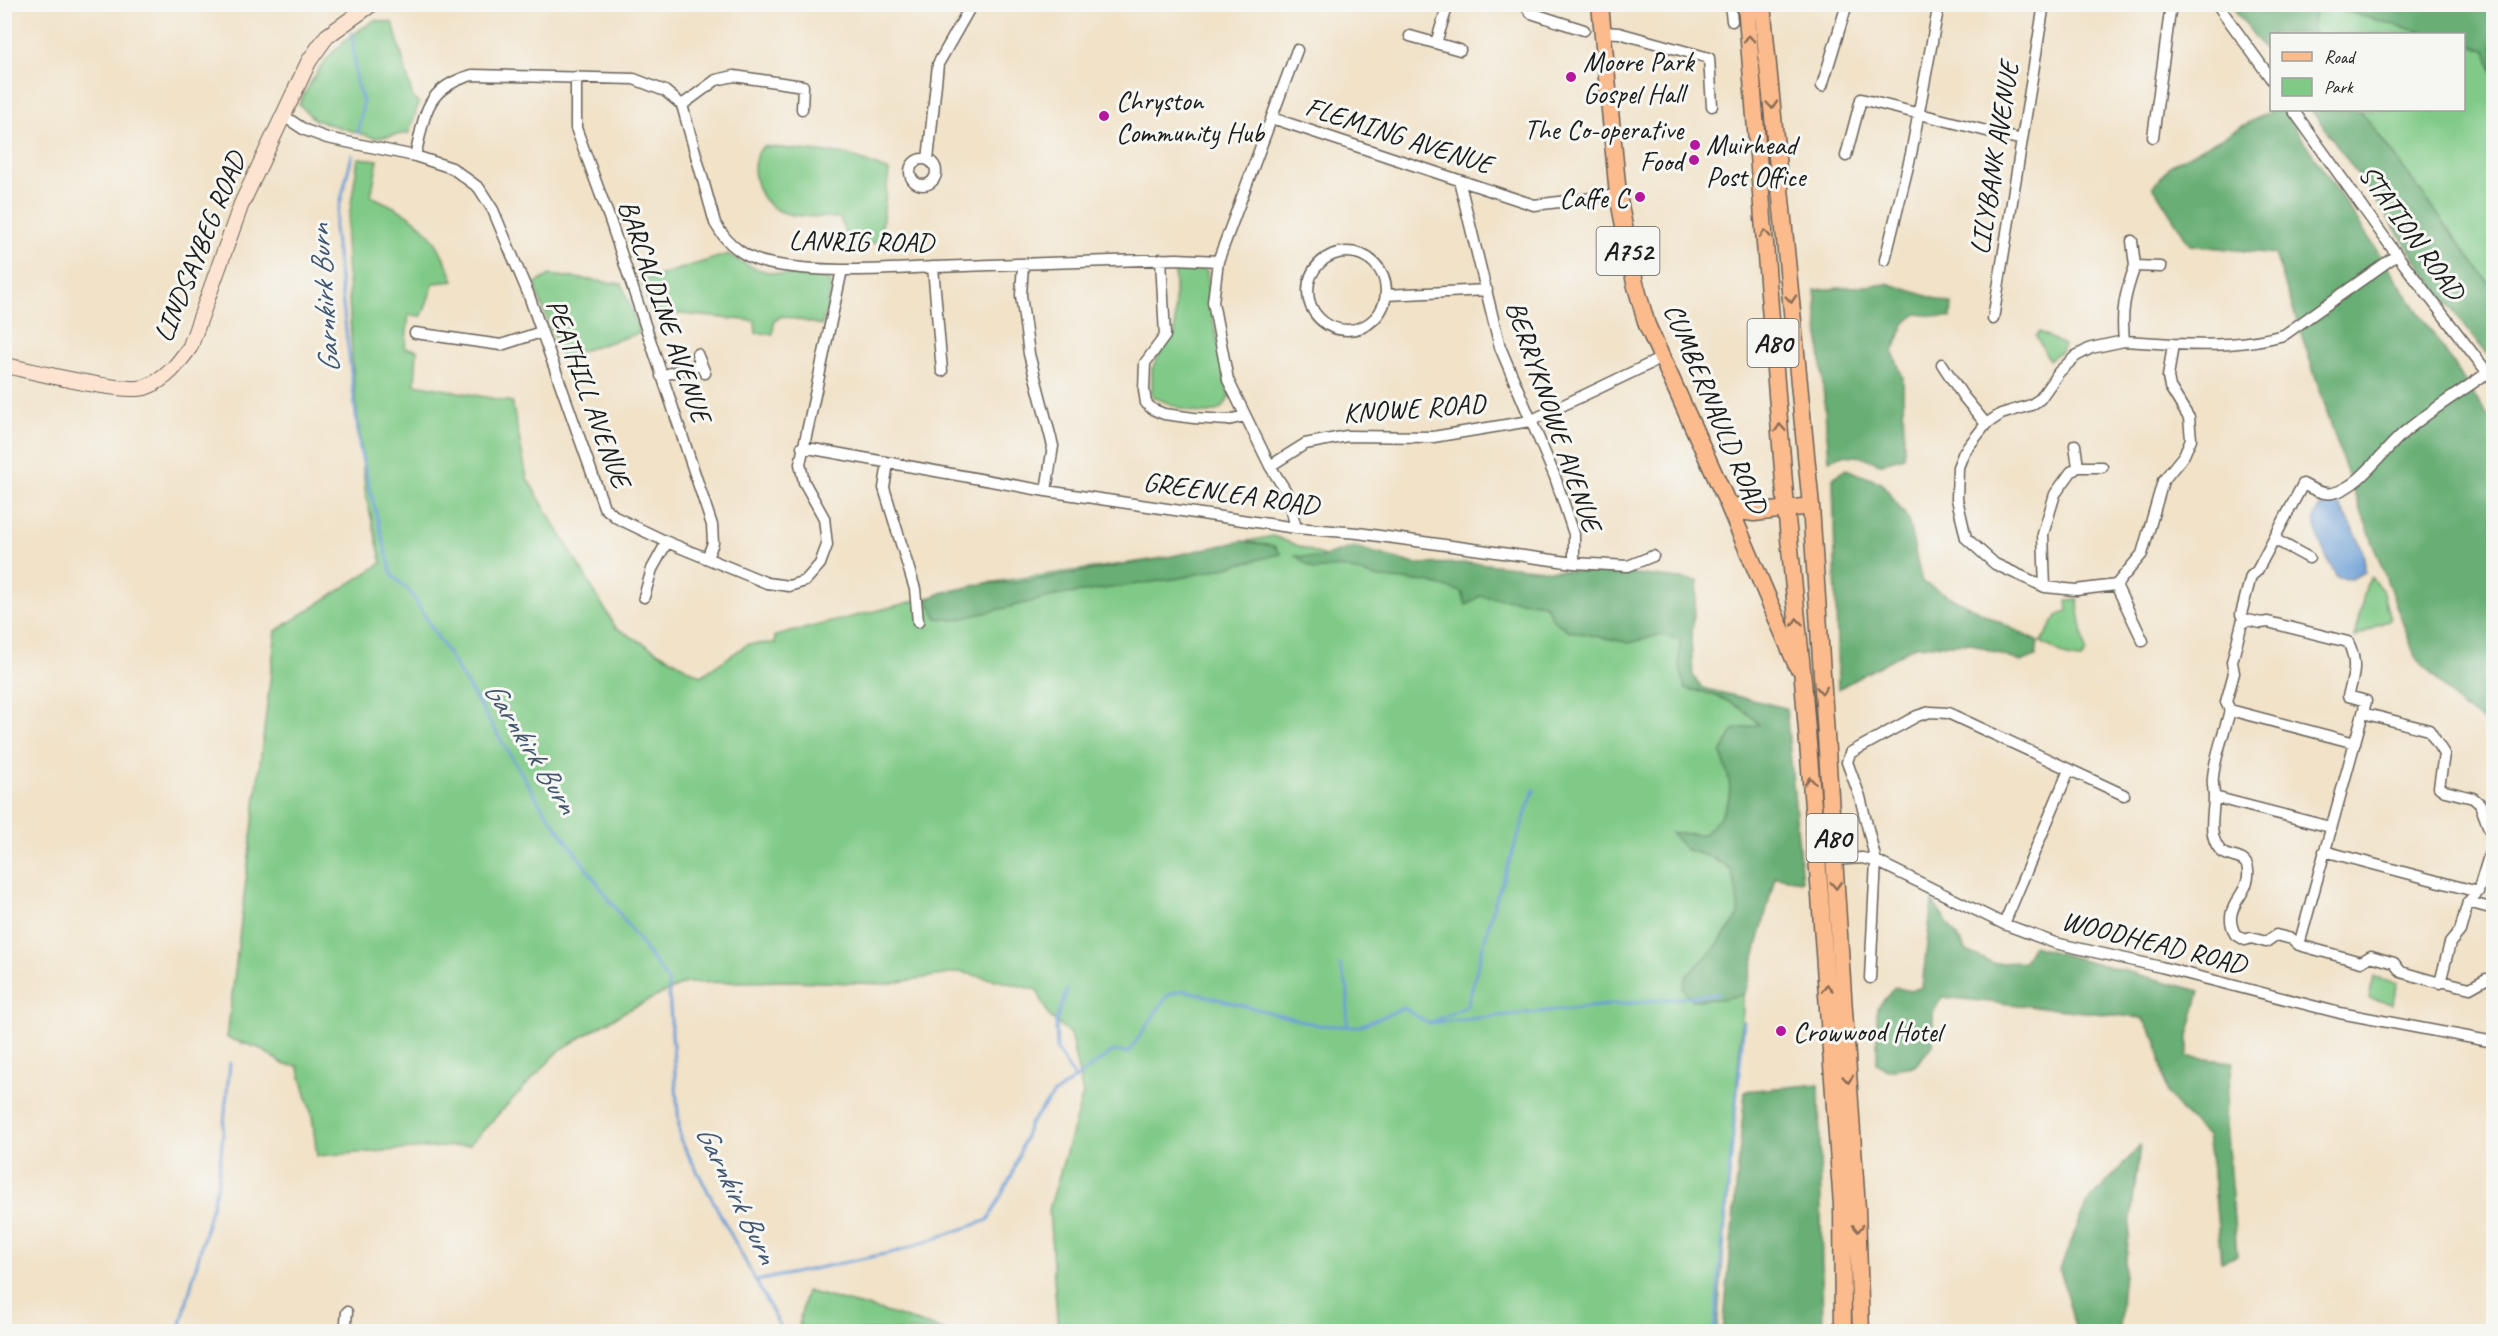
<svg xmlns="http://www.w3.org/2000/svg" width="2498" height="1336" font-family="Caveat,sans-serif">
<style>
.green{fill:#80ca87;stroke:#4e7352;stroke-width:1.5}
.forest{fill:#68ae74;stroke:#426548;stroke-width:1.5}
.water{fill:#6c9ed6;stroke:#445d79;stroke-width:1.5}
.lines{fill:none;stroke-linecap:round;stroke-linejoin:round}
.stream{stroke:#6c9ed6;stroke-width:3}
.street-casing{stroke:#676158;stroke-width:13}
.secondary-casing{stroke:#676158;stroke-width:17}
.primary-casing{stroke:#676158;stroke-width:19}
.street{stroke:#fff;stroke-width:10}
.secondary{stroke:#fde4d1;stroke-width:15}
.primary{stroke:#fbbb8d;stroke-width:16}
.oneway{stroke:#8c6c54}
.poi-dot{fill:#b5179e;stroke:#f6f6f2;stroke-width:2}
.labels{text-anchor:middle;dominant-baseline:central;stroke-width:6;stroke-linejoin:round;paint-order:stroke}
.shield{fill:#f6f6f2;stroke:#5d5d5c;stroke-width:1.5}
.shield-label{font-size:27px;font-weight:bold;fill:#1c1c1c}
.poi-label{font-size:28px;fill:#1c1c1c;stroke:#f6f6f2;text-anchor:start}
.street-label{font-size:28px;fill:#1c1c1c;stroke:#f6f6f2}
.water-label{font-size:30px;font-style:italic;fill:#405670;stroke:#f6f6f2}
</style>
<rect width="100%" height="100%" fill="#f6f6f2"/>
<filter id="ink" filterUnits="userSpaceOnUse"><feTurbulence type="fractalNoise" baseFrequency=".0167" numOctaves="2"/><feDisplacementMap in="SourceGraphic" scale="12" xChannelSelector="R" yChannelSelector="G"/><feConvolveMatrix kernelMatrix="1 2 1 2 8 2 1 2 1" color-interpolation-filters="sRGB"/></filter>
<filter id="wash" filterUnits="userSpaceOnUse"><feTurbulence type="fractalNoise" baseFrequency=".008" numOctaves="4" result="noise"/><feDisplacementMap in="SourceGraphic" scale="24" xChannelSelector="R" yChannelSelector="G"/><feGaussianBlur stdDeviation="1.35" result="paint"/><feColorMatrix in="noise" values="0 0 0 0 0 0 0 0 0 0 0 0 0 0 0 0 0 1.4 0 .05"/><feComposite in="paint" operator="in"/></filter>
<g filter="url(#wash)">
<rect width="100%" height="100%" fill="#f1e2c8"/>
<path class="green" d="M2316,5H2321L2429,34H2316L2312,29Z
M375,20L393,23L413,98L419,103L409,133L375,138L315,120L299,104C321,61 334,46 375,20Z
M2464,44L2486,50L2494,75L2493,289L2360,110H2464Z
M763,146L848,155L889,171L880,241L851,250L840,218C807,215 768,222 757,185C752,169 753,158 763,146Z
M358,158L378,160L371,196C421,219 433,228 454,281L434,283L422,316L409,315L405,348L417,350L415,384L512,402L527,478L616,628L701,676L748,644L775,643V636L987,583L1165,558L1273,536L1332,559L1528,588L1685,634L1690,684L1769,710L1743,986V1009L1717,1331H1058L1049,1210L1083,1094L1070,1034L1049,1016L1037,990L961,972L886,984L790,981L685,983L626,1011L560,1050L469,1145L317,1156L312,1116L298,1066L285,1065L259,1048L227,1038L276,631L382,563L366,496L353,375L346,238Z
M728,254C758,276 788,275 824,278L829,281L831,290L822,325L782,316L774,321L773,334L756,333L755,321L651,311L641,281Z
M1179,266H1194L1207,271L1210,306L1229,396C1218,429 1174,406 1152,396V369L1161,351L1175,334V270Z
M550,275L622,284L640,333L561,357L534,284Z
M2040,332L2064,345L2061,351L2049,360L2036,336Z
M2371,577L2382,590L2390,619L2354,638L2366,586Z
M2077,599L2086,653L2081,659L2070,658L2041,642L2057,616L2068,611L2067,600Z
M2374,977L2398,983L2392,1004L2369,998Z
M806,1291L882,1311L946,1331H805L799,1324Z"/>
<path class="forest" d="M2231,5H2316L2312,28L2316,34H2272L2271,58Z
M2321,5H2493V75L2486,50L2464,44V34H2429Z
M2272,110H2283L2493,423V727L2462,708L2415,656L2347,473L2275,254L2190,245L2153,186L2171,165Z
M2311,110H2360L2493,289V361C2426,282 2374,192 2311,110Z
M1890,284L1952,304L1951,318L1917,314L1904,324L1893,352L1903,378L1904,457L1880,464L1863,457L1843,455L1829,460L1815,290Z
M1846,469L1882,483L1908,519L1922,582L2038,642L2036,656L2021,662L1970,643L1915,646L1838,689L1833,478Z
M1242,541L1274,546L1281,554L1181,578L1054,596L956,620L937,618L927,600L941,593L987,583H1016L1153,560Z
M1354,547L1415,564L1477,563L1544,570L1627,573L1698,581L1691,640L1693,676L1702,688L1786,708L1802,881L1775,877L1745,994L1724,999L1692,1000L1683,988L1686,977L1715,948L1739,915L1736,888L1731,869L1710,857L1685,849L1671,833L1704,834C1733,807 1736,790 1721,754L1733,730L1759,725C1743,704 1711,692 1685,689L1679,661L1680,639L1659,635L1630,643L1570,631L1554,621L1545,604L1480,596L1466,605L1462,592L1428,582L1379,578L1341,567L1314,570L1296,556L1319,558Z
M1932,901L1967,951L1992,963L2024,962L2032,946L2200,991L2188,1036V1057L2233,1062L2225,1112L2237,1256L2221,1262L2214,1184L2207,1136L2185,1115L2167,1094L2156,1039L2142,1018L1942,997L1933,1013V1045L1915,1066L1887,1070L1877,1063V1008L1895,987L1910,991L1922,987Z
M1819,1084L1823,1331H1723L1745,1091Z
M2140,1146L2122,1291L2120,1331H2076L2060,1269L2086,1205Z"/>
<path class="water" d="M2338,503C2350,523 2367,548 2365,572L2351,579L2338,578C2330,566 2312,530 2315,516C2316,512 2320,507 2322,504Z"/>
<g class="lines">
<path class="stream" d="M352,33L356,81L363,102L358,133
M352,155L334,228L360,450L392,575L410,592L541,805L668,981L680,1139L783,1332
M1340,965L1348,990L1347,1026
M1067,990L1056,1021L1057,1050L1075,1079
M1432,1022L1467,1006L1494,905L1534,790
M756,1281L899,1251L988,1220L1012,1175L1029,1125L1053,1095L1113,1051L1128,1053L1168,995L1183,990L1318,1025L1357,1027L1404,1008L1428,1023L1719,994
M179,1332L218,1182L230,1063
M1714,1332L1744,1022"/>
</g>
</g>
<g filter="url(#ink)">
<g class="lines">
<defs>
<path id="street" d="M1524,4L1531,13L1584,30
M1730,4L1732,21
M2217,4L2272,80
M1603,32L1619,33L1709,58L1712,106
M1410,36L1460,50
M1436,43L1448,4
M576,77V128L610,220L712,525L713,543L707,558
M1822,86L1847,4
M682,105L716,80L734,76L803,86L802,109
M2293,110L2397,255L2494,381
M282,115L305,130L327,138L415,156L452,168L479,188L493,210L528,293L604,507L617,518L667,542L767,583L789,586L805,581L820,564L827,545L824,518L804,482L800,464L842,270
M1272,118L1534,205L1618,195
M2153,137L2171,4
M415,156C426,113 424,89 472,75L634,79L665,91L682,105L715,223C727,245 747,260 772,264C826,274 882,269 936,267C1016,264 1097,261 1177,259L1218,261
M1846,156L1861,99L2022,140
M910 172a13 13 0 1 1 26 0a13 13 0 1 1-26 0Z
M928,160L938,64L972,4
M1459,180L1500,347L1555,477L1574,534V563
M2132,241L2135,266
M1308 291a39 39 0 1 1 78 0a39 39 0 1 1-78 0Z
M1161,259L1165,336L1145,363L1144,390L1146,403L1152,409L1164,414L1194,418L1228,420L1245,416
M1885,260L1911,154L1939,4
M1023,264L1021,295L1029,354L1053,446L1046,491
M933,267L942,371
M1386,295L1487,290
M1993,319L2044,4
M415,333L501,345L541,332
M2124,341L2173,344L2168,377L2170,387L2189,418L2191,439L2184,455L2163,481L2142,554L2116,585L2076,590L2045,587L1995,564L1966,538L1957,499L1958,467L1964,452L1986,424L2001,414L2031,405L2040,399L2059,372L2076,356L2091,348Z
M2124,341C2121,310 2125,294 2135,266L2161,267
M2173,344C2211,346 2246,345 2284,335L2397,255
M697,354L705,373
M1942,364L1963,396L1986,424
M661,376L701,364
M2075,445L2078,467
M802,447L1046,491L1296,528L1358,533L1574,563L1628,566L1653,556
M888,463L884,488L915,589L918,622
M1270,466L1305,444L1347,436L1433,437L1530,421L1662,358
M1296,528L1287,493L1270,466L1228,380L1213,302L1218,261L1297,50
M2274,539L2309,558
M2116,585L2143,641
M2045,587L2043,534L2055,494L2071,472L2078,467H2102
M644,597L652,569L667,542
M2243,619L2261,623L2268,622L2348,642C2358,662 2354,676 2348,696L2366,701L2363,713L2429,730L2444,754L2439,787L2445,791L2473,798L2480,804L2491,834L2492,846L2478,892L2468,902L2460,931L2450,943L2440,983L2401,972L2394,963L2371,956L2361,962L2299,945L2292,939L2276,935L2266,942L2251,938L2245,940L2235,934C2220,905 2251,896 2248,870C2247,854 2228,860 2220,850C2207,834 2214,814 2214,796C2214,790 2212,783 2213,777C2215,755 2225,731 2230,710L2226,702L2234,673L2232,662L2243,619L2241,614L2251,576L2257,571L2303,484C2312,489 2323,495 2333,493C2361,487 2385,447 2407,430C2432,409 2461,392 2487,373
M2230,710L2355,743
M2214,797L2330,827
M2324,851L2478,892
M1831,860L1862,858L1876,861L2004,924L2055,943L2161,967L2340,1013L2494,1042
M2468,902L2494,909
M2004,924L2069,770
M2299,945L2363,713
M1870,978L1876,861L1860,797L1847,762L1850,753L1917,716L1930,712L1948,713L2124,795
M2441,981L2470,988L2486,979L2494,981
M345,1332L347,1312"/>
<path id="secondary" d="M4,365C32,371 125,395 146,387C167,379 178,364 190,347L241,205L309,61L327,36L372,4"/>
<path id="primary" d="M1600,4L1618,195L1635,283L1647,325L1727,502L1797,666
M1746,4L1786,508L1803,680L1820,896L1842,1206L1843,1332
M1762,4L1811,506L1857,1209L1861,1332
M1727,502L1746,512L1754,513L1811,506"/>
</defs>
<use href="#street" class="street-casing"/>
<use href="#secondary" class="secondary-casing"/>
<use href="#primary" class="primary-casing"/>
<use href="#street" class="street"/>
<use href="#secondary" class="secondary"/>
<use href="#primary" class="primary"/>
</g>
<defs><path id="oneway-chevron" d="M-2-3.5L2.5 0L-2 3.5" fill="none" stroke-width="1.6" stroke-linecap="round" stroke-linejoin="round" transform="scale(1.5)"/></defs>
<g class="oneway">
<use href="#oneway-chevron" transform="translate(1749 39) rotate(-95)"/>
<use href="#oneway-chevron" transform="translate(1772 105) rotate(85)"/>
<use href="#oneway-chevron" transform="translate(1765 234) rotate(-94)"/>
<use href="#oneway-chevron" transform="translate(1791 299) rotate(85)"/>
<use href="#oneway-chevron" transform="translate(1780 428) rotate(-94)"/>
<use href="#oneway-chevron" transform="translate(1797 622) rotate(-96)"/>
<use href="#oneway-chevron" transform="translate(1822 690) rotate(86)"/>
<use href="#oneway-chevron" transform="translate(1810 781) rotate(-94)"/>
<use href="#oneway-chevron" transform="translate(1836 885) rotate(87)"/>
<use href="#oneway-chevron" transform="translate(1827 988) rotate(-94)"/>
<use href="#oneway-chevron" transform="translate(1848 1079) rotate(86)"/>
<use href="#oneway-chevron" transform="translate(1858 1228) rotate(89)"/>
</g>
</g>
<g class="poi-dot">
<circle cx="1571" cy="77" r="6"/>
<circle cx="1104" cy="116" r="6"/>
<circle cx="1695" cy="145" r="6"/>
<circle cx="1694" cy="160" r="6"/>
<circle cx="1640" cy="197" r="6"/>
<circle cx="1781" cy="1031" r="6"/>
</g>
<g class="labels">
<g class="shield">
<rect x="1596.5" y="227" width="63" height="48" rx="4.5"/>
<rect x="1747.5" y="319" width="51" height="48" rx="4.5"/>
<rect x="1806.5" y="814" width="51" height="48" rx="4.5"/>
</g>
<g class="shield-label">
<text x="1628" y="251">A752</text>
<text x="1773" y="343">A80</text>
<text x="1832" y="838">A80</text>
</g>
<g class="poi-label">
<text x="1583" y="61">Moore Park<tspan x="1583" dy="32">Gospel Hall</tspan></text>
<text x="1116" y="100">Chryston<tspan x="1116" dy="32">Community Hub</tspan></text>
<text x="1683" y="129" text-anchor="end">The Co-operative<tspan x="1683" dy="32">Food</tspan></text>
<text x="1706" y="144">Muirhead<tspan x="1706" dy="32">Post Office</tspan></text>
<text x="1628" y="197" text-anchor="end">Caffe C</text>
<text x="1793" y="1031">Crowwood Hotel</text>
</g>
<g class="street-label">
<text transform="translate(1399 135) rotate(18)">FLEMING AVENUE</text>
<text transform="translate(1994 158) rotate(-81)">LILYBANK AVENUE</text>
<text transform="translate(2412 232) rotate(54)">STATION ROAD</text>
<text transform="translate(861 241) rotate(1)">LANRIG ROAD</text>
<text transform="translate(199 247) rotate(-68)">LINDSAYBEG ROAD</text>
<text transform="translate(665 311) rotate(71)">BARCALDINE AVENUE</text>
<text transform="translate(589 393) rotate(70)">PEATHILL AVENUE</text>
<text transform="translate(1414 408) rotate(-4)">KNOWE ROAD</text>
<text transform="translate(1716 408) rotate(67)">CUMBERNAULD ROAD</text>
<text transform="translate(1554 416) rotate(71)">BERRYKNOWE AVENUE</text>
<text transform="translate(1231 493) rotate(8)">GREENLEA ROAD</text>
<text transform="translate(2154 942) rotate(14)">WOODHEAD ROAD</text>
</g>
<g class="water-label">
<text transform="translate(324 299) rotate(-94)">Garnkirk Burn</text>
<text transform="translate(531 747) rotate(58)">Garnkirk Burn</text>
<text transform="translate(737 1194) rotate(64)">Garnkirk Burn</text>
</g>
</g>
<rect width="2498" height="1336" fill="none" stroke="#f6f6f2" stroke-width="24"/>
<rect x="2270" y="33" width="195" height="78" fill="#f6f6f2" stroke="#9f9f9c" stroke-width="1.5"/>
<rect x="2282" y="52" width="30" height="9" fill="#fbbb8d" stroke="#9f9f9c" stroke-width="1.5"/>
<text x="2324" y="63" font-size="18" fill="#1c1c1c">Road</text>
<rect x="2282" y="78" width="30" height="18" fill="#80ca87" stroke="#9f9f9c" stroke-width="1.5"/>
<text x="2324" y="93" font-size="18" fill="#1c1c1c">Park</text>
</svg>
